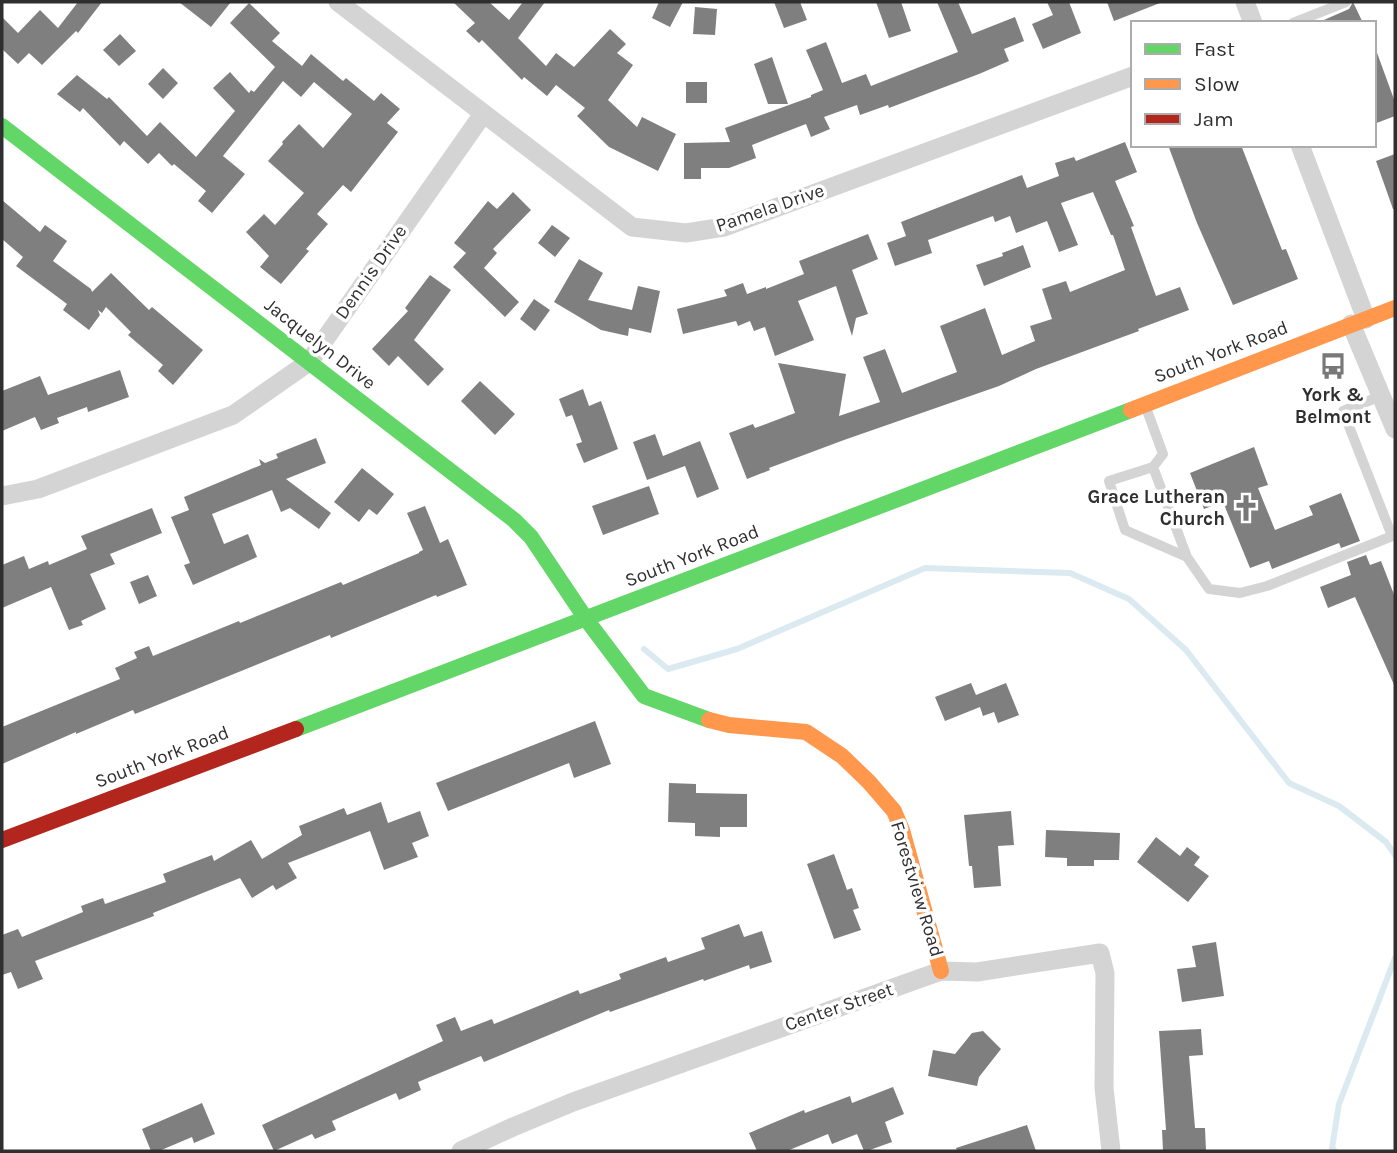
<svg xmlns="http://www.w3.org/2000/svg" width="1397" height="1153" font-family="Karla,sans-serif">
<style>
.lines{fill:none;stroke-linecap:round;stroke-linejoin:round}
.stream{stroke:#dbeaf0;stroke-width:6}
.building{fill:#7f7f7f}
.lane{stroke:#d4d4d4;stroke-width:10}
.street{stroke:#d4d4d4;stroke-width:19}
.fast{stroke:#63d668;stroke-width:16}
.slow{stroke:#ff974d;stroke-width:16}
.jam{stroke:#b3261e;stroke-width:16}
.labels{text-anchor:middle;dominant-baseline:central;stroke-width:7;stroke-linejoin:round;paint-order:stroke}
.street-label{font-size:19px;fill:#2f2f2f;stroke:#fff}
.poi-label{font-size:19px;font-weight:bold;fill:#2f2f2f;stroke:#fff}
</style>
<rect width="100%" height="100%" fill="#fff"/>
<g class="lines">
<path class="stream" d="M644,649L668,669L737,649L925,568L1070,573L1129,599L1186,650L1289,783L1339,806L1386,842L1395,855
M1335,1151L1332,1148L1339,1104L1395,958"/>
</g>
<path class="building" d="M78,2H102L78,33L76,31L42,65L29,53L18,64L2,49V17L18,33L40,10L58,28Z
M179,2H231L211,27Z
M453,2H489L509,20L523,2H545L518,38L546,66L556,53L574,67L610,29L626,44L617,53L633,65L608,100L637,127L642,117L676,134L658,171L609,147L577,116L585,108L556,85L547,96L524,77L522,80L482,40L479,43L466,31L475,23Z
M659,2H683L670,27L652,18Z
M774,2H800L807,20L784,28Z
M876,2H901L911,31L889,38Z
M937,2H958L972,34L1015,17L1024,41L1004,49L1009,61L979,74L889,108L888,105L860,115L857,105L824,117L830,129L811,137L806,124L752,145L756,158L729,168H701V179H684V143L730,142L725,128L811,97V95L823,90L806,50L826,42L842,83L866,74L871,86L958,52Z
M1047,2H1069L1081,33L1043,49L1032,24L1053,15Z
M1107,2H1160V3L1114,21Z
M1353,2L1363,23H1317L1349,9Z
M249,3L280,33L272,41L302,66L311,54L343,81L346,78L374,101L381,93L400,109L387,123L398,132L351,192L343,185L317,214L328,224L306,249L309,251L281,284L260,267L269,256L246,232L264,214L275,225L304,193L268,161L283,144L282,142L299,124L323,148L352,114L314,82L301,97L283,81L223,156L245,174L212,213L198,201L206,191L174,164L172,166L159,153L148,164L124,141L120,146L83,108L80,112L57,94L77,75L107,99L109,97L147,136L160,122L196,157L235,111L213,88L230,72L249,93L251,90L254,92L275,67L230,23Z
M695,7L717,9L715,35L693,34Z
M120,34L136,51L119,66L103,50Z
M1376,50L1395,102V116L1374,124Z
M772,57L788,104H768L754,64Z
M163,68L178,83L163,99L148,84Z
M686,82H707V103H686Z
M1125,142L1137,172L1115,181L1134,226L1131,227L1156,296L1180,287L1189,310L1138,329L1139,331L1036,369L999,386L844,440L769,468L770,470L747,479L729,433L753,424L755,428L795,413L778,363L846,374L839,416L880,402L863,357L885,349L902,393L957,372L940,326L985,308L1002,355L1035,341L1030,326L1052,319L1042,289L1066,281L1070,292L1125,270L1113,235H1111L1093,192L1061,203L1078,245L1059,252L1047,221L1016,233L1010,216L995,222L993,216L928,240L932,253L895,266L887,243L906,236L901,222L1022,175L1027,188L1059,176L1055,163L1074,157L1076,161Z
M1168,145H1241L1282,250L1286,249L1298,279L1233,305L1197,223Z
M1395,154V209H1393L1376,161Z
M513,192L531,210L493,249L497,253L484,268L519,302L505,317L453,267L466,253L454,243L488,201L497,209Z
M2,200L40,232L45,225L67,241L53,261L91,289L92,292L111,273L149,310L152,307L203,350L173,385L158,371L163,365L128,335L131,332L106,307L102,313L98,310L100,315L89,330L63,310L67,304L16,266L23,257L2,239Z
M552,225L570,238L555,257L538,243Z
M868,234L878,259L852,270L868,314L856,318L852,336L836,286L798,301L814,340L775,356L765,327L754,331L750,321L738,326L736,321L683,334L677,309L727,296L724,290L743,283L747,294L766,287V289L804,274L799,261Z
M1023,245L1031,267L984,286L976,265L1003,256L1002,253Z
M579,259L603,273L588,300L632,310L638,286L660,291L651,333L629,328L628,336L601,330L554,302Z
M430,275L451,290L414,340L444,369L428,386L398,356L389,366L372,349L408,311L405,308Z
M534,299L550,310L535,331L520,319Z
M120,370L129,397L88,412L87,407L57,418L59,423L41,430L35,417L2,431V391L40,376L48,395Z
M480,381L515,414L495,435L461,401Z
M583,389L589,406L601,401L618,449L584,463L576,444L582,442L572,415L566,417L559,399Z
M655,434L663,456L700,441L719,489L697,498L685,466L647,480L633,442Z
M316,438L326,463L286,479L331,513L319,529L290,508L281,512L272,490L212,514L224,544L248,534L257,557L193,585L184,565L190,563L171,517L189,510L184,497L261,465L259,459L265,463L278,458L276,454Z
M1254,447L1268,485L1258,488L1275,530L1313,515L1309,506L1341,493L1360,541L1341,548L1339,543L1272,569L1269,561L1250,568L1223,502L1204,509L1190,473Z
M362,468L394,494L377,515L369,509L359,522L334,502Z
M649,486L659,514L603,535L592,506Z
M425,506L440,543L448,539L467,585L437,597L436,595L331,638L330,635L135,714L133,710L76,734V732L2,764V727L120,679L115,668L137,658L134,652L149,646L153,656L239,621L240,623L341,582L343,585L419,553V552L423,550L407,513Z
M152,508L162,533L110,554L115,564L90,574L106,609L81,621L83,625L69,630L51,587L2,608V565L24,556L29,569L48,561L49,565L87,549L81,536Z
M1366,555L1370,565L1381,561L1395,597V687L1355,597L1328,608L1320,587L1351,575L1347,562Z
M148,575L157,596L139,604L130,582Z
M971,683L976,695L1006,683L1019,715L998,723L994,712L983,716L980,707L945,721L935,697Z
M595,721L611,764L574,778L569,763L448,811L436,783Z
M669,783L696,784V793L747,794V827H720V837L695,836V823L668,822Z
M381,802L388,823L420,811L429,836L412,843L418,857L384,870L370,831L288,863L297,878L276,890L273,885L252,898L240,878L153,913L154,916L35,961L43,979L18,989L11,972L2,975V935L18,929L22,937L83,912L81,906L103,898L105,904L166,882L163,874L212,855L214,861L251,840L262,859L302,835L299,826L344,808L347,815Z
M1011,811L1014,845L998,846L1001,886L974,888L972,866H969L964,815Z
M1046,830L1120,833L1119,860H1094V866H1067V858L1045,857Z
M1156,837L1180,856L1187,847L1200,857L1194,865L1209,876L1188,902L1137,862Z
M834,854L847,890L852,888L859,908L853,910L861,930L834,939L807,864Z
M739,924L744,937L762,931L772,962L750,969L749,965L704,981L703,979L610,1012L609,1010L484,1062L481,1056L418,1082L421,1090L399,1100L396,1093L332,1121L336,1130L315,1139L312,1134L274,1151L262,1125L443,1041L436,1025L455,1017L461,1031L492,1019L494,1024L578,990L580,994L621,979L619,974L666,957L668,962L705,949L701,938Z
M1216,942L1224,996L1182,1002L1177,969L1196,967L1192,946Z
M1201,1029L1203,1055L1189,1056L1195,1128H1205L1206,1151H1163L1162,1130H1166L1159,1031Z
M983,1031L1001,1049L979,1077L977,1086L928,1076L933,1050L955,1054L972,1033Z
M893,1087L904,1114L885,1122L892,1142L867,1151H864L857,1134L832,1144L828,1134L787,1151H757L749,1133L804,1110L805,1113L850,1096L852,1103Z
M202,1103L215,1134L194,1143L192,1137L159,1151H151L142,1129Z
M1027,1125L1036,1151H957L956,1148Z"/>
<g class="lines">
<path class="lane" d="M1293,23L1346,2
M1381,396L1343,411L1392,536
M1145,405L1163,454L1153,467L1109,481L1125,530L1187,557L1209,589L1240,593L1267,586L1395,535
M1153,467L1187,557"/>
<path class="street" d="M338,2L632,227L686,233L724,227L1133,76
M1245,2L1253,23
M1300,145L1366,319
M1351,324L1395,429
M2,496L38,489L233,415L309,362L483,114
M461,1151L513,1127L573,1102L941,971L977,972L1100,953L1105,973L1104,1088L1111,1151"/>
<path class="fast" d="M2,126L514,520L531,537L586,619L644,696L709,720
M296,729L1131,410"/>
<path class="slow" d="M1131,410L1395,308
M709,720L729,725L806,732L842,756L869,782L894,811L902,830L941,971"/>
<path class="jam" d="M2,840L296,729"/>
</g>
<defs>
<symbol id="bus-bare" viewBox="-9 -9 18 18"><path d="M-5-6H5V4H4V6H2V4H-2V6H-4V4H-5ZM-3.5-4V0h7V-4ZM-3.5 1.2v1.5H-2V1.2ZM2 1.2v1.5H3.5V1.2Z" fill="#787878" stroke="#fff" stroke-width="2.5" paint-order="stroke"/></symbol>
<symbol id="church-bare" viewBox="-9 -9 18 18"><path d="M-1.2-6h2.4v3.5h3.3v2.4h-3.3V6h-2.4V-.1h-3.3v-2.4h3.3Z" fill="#787878" stroke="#fff" stroke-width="2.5" paint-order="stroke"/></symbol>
</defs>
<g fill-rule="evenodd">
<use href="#bus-bare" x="1314" y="347" width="38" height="38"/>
<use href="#church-bare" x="1227" y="489" width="38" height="38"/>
</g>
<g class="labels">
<g class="street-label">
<text transform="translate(770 208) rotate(-19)">Pamela Drive</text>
<text transform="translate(371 272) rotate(-55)">Dennis Drive</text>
<text transform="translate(320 344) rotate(38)">Jacquelyn Drive</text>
<text transform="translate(1221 352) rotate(-21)">South York Road</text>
<text transform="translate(692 556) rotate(-21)">South York Road</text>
<text transform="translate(162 757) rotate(-21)">South York Road</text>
<text transform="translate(917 889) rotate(73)">Forestview Road</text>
<text transform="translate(839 1007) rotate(-19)">Center Street</text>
</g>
<g class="poi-label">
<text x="1333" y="395">York &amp;<tspan x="1333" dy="22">Belmont</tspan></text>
<text x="1225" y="497" text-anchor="end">Grace Lutheran<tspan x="1225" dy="22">Church</tspan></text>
</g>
</g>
<rect width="1397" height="1153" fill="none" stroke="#2f2f2f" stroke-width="7"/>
<rect x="1131" y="21" width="245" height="126" fill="#ffffff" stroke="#acacac" stroke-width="2"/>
<rect x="1145" y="44" width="35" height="10" fill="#63d668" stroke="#acacac" stroke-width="2"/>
<text x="1194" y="56" font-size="21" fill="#2f2f2f">Fast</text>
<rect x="1145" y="79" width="35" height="10" fill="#ff974d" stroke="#acacac" stroke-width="2"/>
<text x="1194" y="91" font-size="21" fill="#2f2f2f">Slow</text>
<rect x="1145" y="114" width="35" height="10" fill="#b3261e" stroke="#acacac" stroke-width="2"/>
<text x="1194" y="126" font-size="21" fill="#2f2f2f">Jam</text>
</svg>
